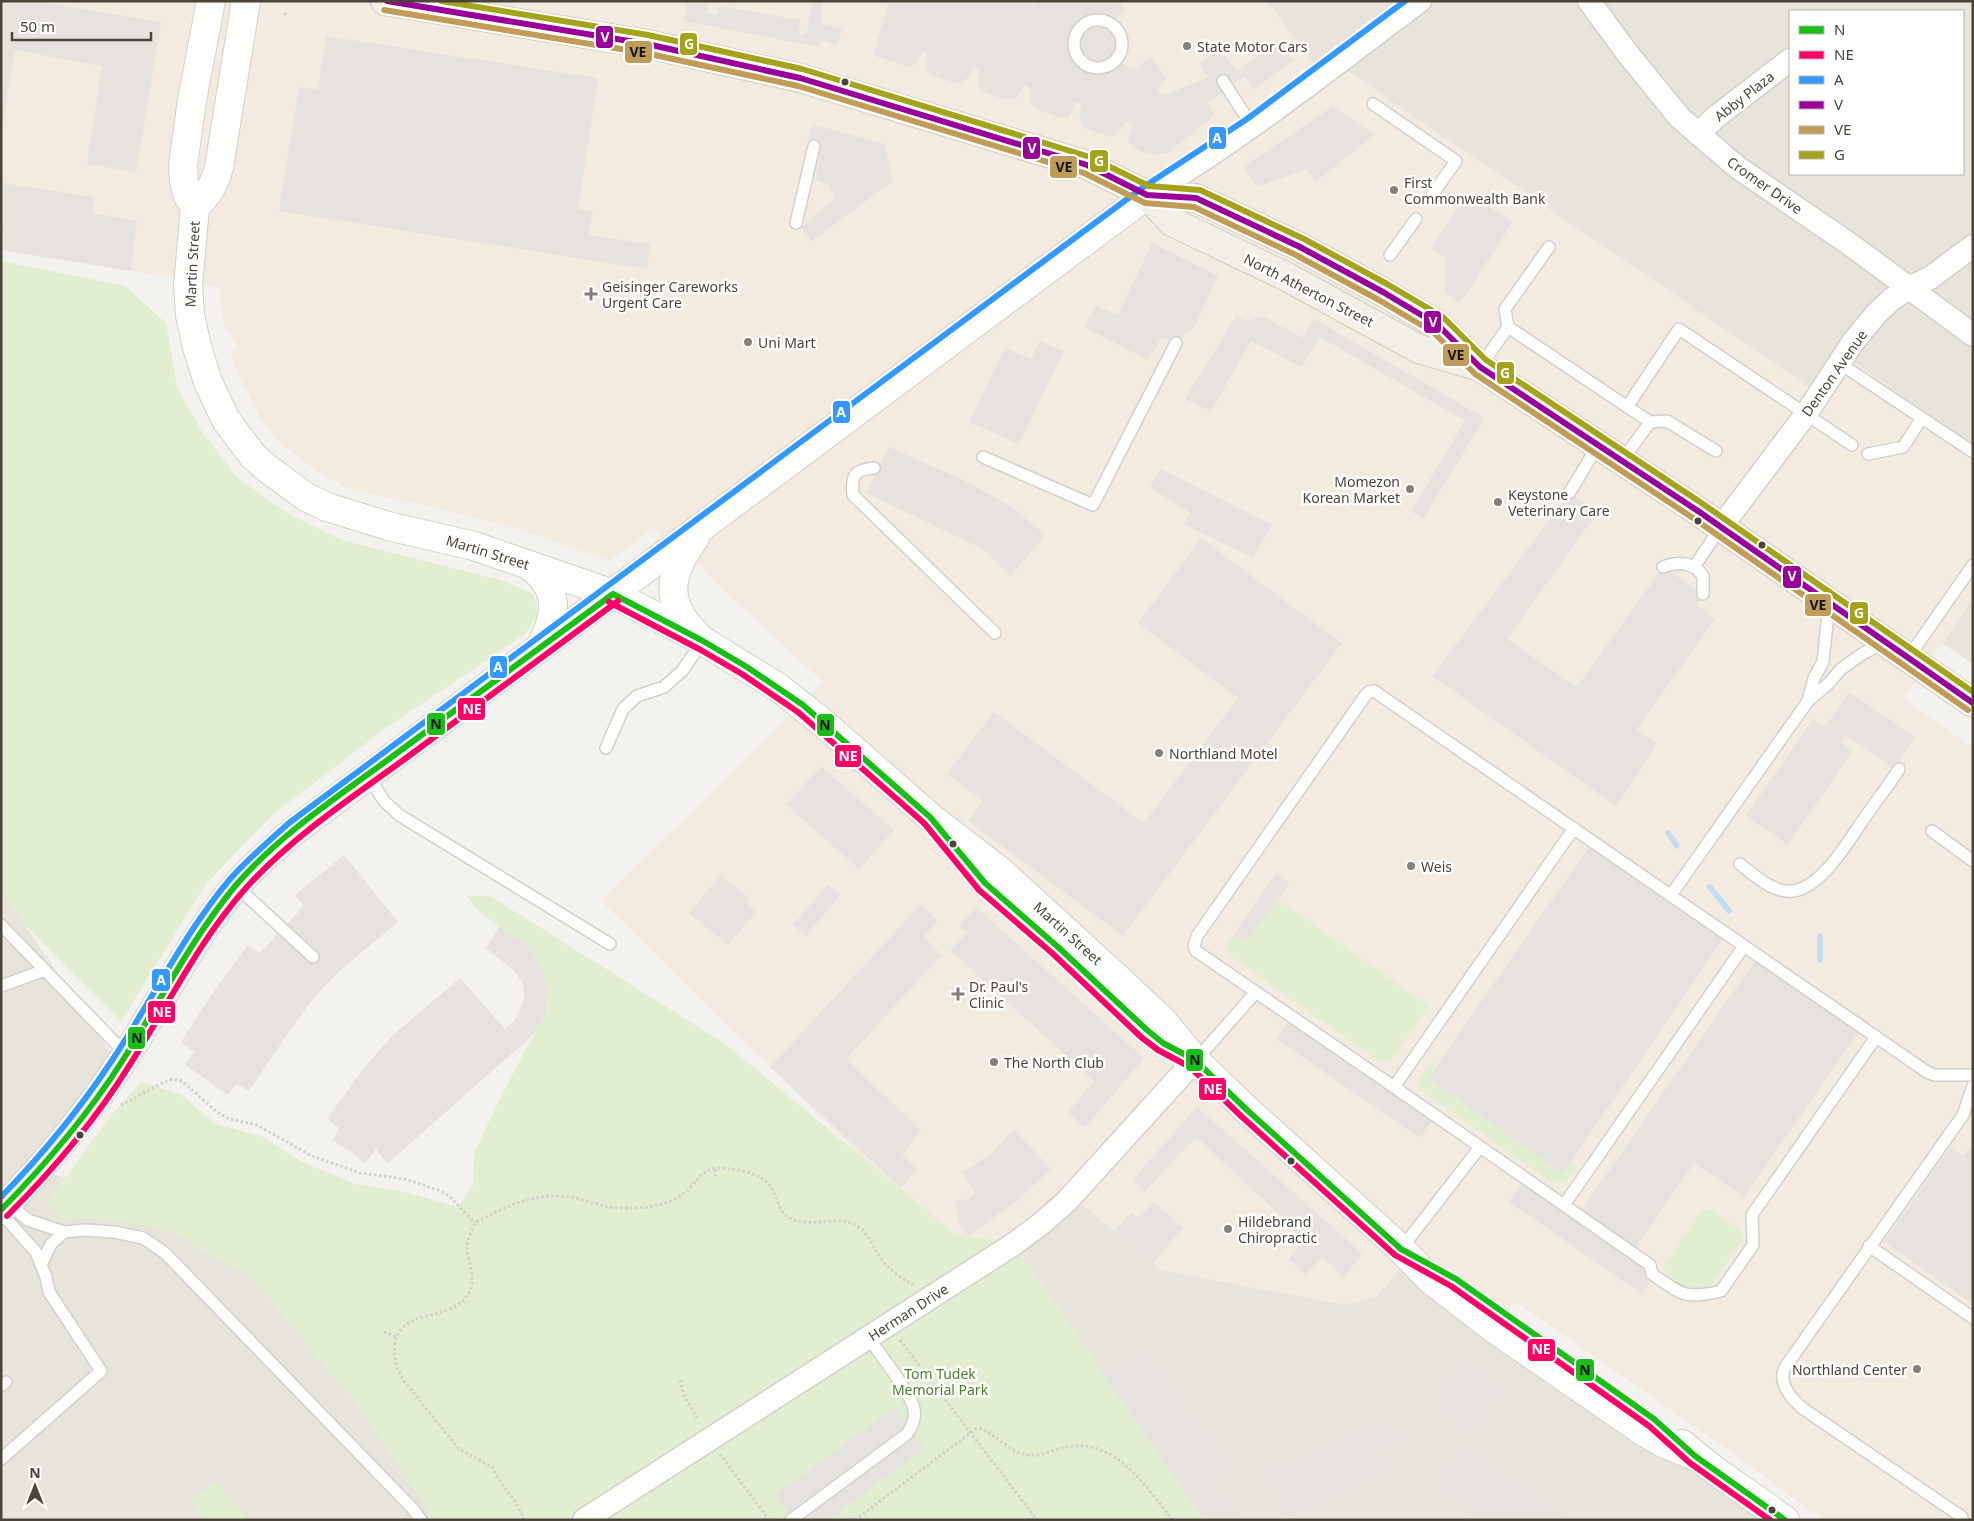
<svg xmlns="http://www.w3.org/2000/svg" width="1974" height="1521" font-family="'Noto Sans',sans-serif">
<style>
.residential{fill:#e7e4dc;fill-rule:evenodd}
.commercial{fill:#f3ebdf}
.green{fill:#e1eecf}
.parking{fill:#e6e3df}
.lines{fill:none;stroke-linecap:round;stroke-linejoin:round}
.stream{stroke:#c0ddf1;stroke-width:5.5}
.service-casing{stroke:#d2d0cb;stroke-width:14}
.minor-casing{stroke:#d2d0cb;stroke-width:25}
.tertiary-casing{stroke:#d2d0cb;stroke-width:30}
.primary-casing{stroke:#d6cebb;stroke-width:30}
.path{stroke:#d3d2cc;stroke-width:3;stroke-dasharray:2.5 2.5;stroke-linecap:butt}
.service{stroke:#fdfdfc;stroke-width:11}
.minor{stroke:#fdfdfc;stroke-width:22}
.tertiary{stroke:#fdfdfc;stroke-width:28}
.primary{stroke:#f2efe6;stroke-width:28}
.bus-1-casing{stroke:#fff;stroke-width:10}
.bus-2-casing{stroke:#fff;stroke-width:10}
.bus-3-casing{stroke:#fff;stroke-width:10}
.bus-4-casing{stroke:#fff;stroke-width:10}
.bus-5-casing{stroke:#fff;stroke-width:10}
.bus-6-casing{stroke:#fff;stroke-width:10}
.bus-1{stroke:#1abe14;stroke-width:6}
.bus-2{stroke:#f06;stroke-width:6}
.bus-3{stroke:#39f;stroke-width:6}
.bus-4{stroke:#909;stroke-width:6}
.bus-5{stroke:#c09c56;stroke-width:6}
.bus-6{stroke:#a5a21c;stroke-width:6}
.poi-dot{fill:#868178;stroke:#fff;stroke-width:2}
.bus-dot{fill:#4b4439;stroke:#fff;stroke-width:2}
.labels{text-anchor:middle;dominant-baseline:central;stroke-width:5;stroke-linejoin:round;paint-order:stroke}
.poi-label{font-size:14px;fill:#4b4439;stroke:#fff;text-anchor:start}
.street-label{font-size:14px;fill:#4b4439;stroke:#fff}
.park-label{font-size:14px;fill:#4a7f2a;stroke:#fff}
.line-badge{stroke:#fff;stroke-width:2}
.badge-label{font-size:14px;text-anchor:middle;font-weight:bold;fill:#fff}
.pale-badge-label{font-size:14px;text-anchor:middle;font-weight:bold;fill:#111}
</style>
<rect width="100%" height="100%" fill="#f4f2ee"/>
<path class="residential" d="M1267,1H1973V445L1843,355L1815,390L1320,72ZM1790,11H1963V174H1790Z
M1973,597V664L1942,643Z
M1,889L120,1067L41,1172L211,1210L474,1520H1Z
M1072,1195L1160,1270L1402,1267L1711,1483L1761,1520H1203L1014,1244Z"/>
<path class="commercial" d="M1,1H1267L1320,72L1336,63L1814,390L1843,355L1973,445V597L1904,699L1973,748V1520H1823L1738,1457L1516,1302L1490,1329L1402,1267L1376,1297L1345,1305L1160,1270L1072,1195L1014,1244L954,1233L873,1168L601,901L823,682L718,585L699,564L652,529L610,561L524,531L437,508L351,490L321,474L281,444L262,421L239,376L230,351L238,348L223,324L219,287L1,247Z"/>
<path class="green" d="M1,261L125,286L166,323L177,387L202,432L238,478L285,512L342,540L501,580L533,594L539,614L524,635L387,727L270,817L205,885L121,1022L24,924L1,889Z
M466,896H490L727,1045L954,1233L1014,1244L1203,1520H434L411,1482L350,1396L248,1274L170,1232L114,1219H61L47,1203L112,1114L141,1082L180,1094L216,1124L261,1136L304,1163L356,1184L409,1193L458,1207L473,1184L474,1154L500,1098L544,1016L541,965L527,946L499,927L478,910Z
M1277,899L1429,1006L1390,1061H1379L1230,956L1227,944L1234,934L1246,942Z
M1429,1063L1435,1067L1428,1078L1563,1174L1572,1163L1576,1167L1565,1182L1552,1183L1422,1091L1418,1080Z
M1701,1210H1712L1740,1230L1743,1239L1711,1286L1687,1290L1665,1273L1664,1266Z
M215,1482L249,1520H205L190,1503Z"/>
<path class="parking" d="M1,1H34L161,22L136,172L87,164L102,66L15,50L1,132Z
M688,1H708L707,13L714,15L717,14L719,6L800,20L798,31L800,35L807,33L810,14L814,1H823L820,23L842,29L837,45L821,40L818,47L684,21Z
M889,1H1027L1035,5L1038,1H1118L1125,10L1110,23L1118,32L1121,37L1122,46L1119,55L1125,65L1133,70L1138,68L1151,56L1167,79L1159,86L1157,91L1165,95L1208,77L1199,63L1220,49L1237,71L1279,40L1293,60L1254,90L1244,76L1208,103L1215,115L1168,153L1157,155L1140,151L1130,144L1128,138L1134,125L1126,122L1117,134L1111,137L1089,130L1082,126L1079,115L1082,103L1075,102L1073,110L1068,117L1062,118L1039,110L1032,106L1029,98L1031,88L1024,85L1020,94L1014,99L1006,100L986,93L980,88L978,81L980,70L972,68L971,74L962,83L952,82L933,76L928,71L926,61L927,53L923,52L916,64L909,67L877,57L874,53Z
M326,36L598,78L578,209L593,211L589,235L650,244L647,269L279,211L299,87L318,90Z
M1333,106L1375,135L1316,181L1306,169L1258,187L1243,167Z
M812,124L884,144L893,181L812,241L801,227L835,198L829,186L815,179L820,158L808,138Z
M1,183L94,197L93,213L137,221L131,271L1,250Z
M1468,193L1513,222L1460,303L1445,293V257L1431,248Z
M1152,243L1218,276L1194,327L1176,343L1162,337L1148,360L1084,327L1097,306L1118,315Z
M1236,316L1247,321L1262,316L1303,338L1314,319L1485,418L1423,519L1411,511L1465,421L1320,337L1301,367L1251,341L1211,411L1185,399Z
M1040,341L1064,351L1019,444L969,422L1005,348L1031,359Z
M889,447L959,478L1011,506L1045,535L1011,576L983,549L866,493Z
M1161,469L1272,525L1253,558L1183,524L1190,513L1150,487Z
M1570,492L1597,513L1507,639L1577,687L1663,567L1703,594L1696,604L1715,619L1637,729L1657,743L1630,786L1616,806L1432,676Z
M1201,538L1342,643L1123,936L968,821L983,801L947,774L994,712L1144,823L1238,698L1138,623Z
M1849,692L1915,737L1894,768L1846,735L1841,742L1853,750L1788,845L1746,816L1813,719L1825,727Z
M821,766L894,830L859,869L786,805Z
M1591,844L1725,936L1563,1174L1428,1078Z
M344,855L398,922L336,974L314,998L295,1023L249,1091L237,1084L228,1095L185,1065L194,1052L181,1042L212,994L248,945L260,953L304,906L295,895Z
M1276,873L1290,883L1246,942L1234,934Z
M721,875L749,898L746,902L757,911L728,945L689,913Z
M828,884L841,895L806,936L793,925Z
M921,904L938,921L924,937L942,955L846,1059L921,1130L902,1155L917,1169L901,1188L770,1067Z
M976,907L1144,1058L1085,1128L1068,1112L1094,1081L950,950L966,933L959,926Z
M499,927L527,945L541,965L548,992L545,1016L533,1035L387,1164L376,1149L365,1163L333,1140L339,1128L327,1119L366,1065L394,1034L460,978L505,1029L515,1020L524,999L523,983L513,970L486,948Z
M1757,958L1860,1030L1744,1197L1694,1163L1632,1253L1658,1271L1642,1294L1509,1202L1525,1179L1578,1215Z
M1290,1018L1434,1118L1420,1138L1276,1039Z
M1197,1107L1362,1253L1344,1279L1323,1256L1306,1275L1289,1259L1305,1239L1196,1137L1145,1191L1133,1179Z
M1014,1129L1051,1169L1016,1202L968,1236L958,1223L956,1201L967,1199L975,1194L963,1172L990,1155Z
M1973,1144V1304L1884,1242L1951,1147L1963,1156Z
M1154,1202L1183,1228L1153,1264L1115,1231L1132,1212L1138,1218Z
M1143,1344L1230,1464L1211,1480L1240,1520H1207L1102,1373Z
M1458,1356L1506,1388L1472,1439L1445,1421L1448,1415L1427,1401Z
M895,1407L925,1448L828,1520H793L775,1495Z
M1395,1415L1405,1438L1383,1448L1393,1472L1287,1516L1276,1490L1270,1493L1261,1471Z
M1463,1446L1571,1520H1481L1427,1483L1441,1463L1448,1468Z"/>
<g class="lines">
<path class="stream" d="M1668,833L1677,846
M1710,887L1729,911
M1820,936V960"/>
<defs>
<path id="service" d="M1074 44a24 24 0 1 1 48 0a24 24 0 1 1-48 0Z
M1223,81L1252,126
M1373,104L1456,161L1432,195
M796,223L814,146
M1549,247L1505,309L1508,327L1650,422L1667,421L1716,451
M1390,255L1416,219
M1839,363L1973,452
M1480,367L1508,327
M1627,407L1679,329L1852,445
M1868,454L1903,447L1922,418
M983,457L1093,505L1176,343
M1622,461L1650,422
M874,468C854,470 851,475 853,495L995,633
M1570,492L1598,445
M1663,567C1678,561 1694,562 1703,576V594
M1694,567L1721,527
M1908,658L1973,565
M1808,701L1814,678L1823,662L1829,604
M606,748L623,709L637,696L664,687L682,671L703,641
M368,775L384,801L399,815L610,944
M1574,828L1394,1087L1650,1265L1652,1274C1681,1294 1685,1300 1721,1291L1753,1245L1752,1215L1876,1037
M1932,831L1973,861
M1740,864C1754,875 1774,894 1793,891C1823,887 1850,838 1866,816C1877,800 1889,785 1899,769
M236,886L313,957
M1671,895L1808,701L1828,684L1841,669L1862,654L1885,642
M1,925L126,1054
M1,986L45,970
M1196,1060L1256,992
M1394,1087L1196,951L1194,946L1197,936L1365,696L1369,692L1374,691L1927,1072L1934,1075H1973
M8,1203L28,1220L64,1232L85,1230L114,1232L143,1238L165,1253L412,1508L421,1520
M1564,1205L1744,946
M1,1213L36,1252L46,1277L49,1292L101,1371L1,1459
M1869,1246L1973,1318
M1401,1249L1480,1147
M41,1265L51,1244L64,1232
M1,1386L6,1382
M791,1520L907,1434C912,1426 916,1419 914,1409C911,1393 879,1353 868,1337
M1962,1520V1517L1802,1408C1791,1398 1776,1382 1786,1366L1963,1115L1973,1086"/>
<path id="minor" d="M1589,1L1628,54L1680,118L1737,167L1848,243L1973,335
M1698,134L1717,116L1790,60
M1147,195C1243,138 1330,68 1420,1
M1721,527L1806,414L1853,342L1877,313L1891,300L1908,288L1930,278L1973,246
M584,1520L1014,1244L1042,1223L1066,1202L1195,1060"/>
<path id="tertiary" d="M211,1L192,100L183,165L184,182L188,196L195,207L188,286L190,315L197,347L208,382L226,420L253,456L268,469L306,497L327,507L388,526L474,546L613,594L703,641L779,688L822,722L930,817L1000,871L1116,977L1162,1020L1195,1060L1247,1110L1401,1249L1431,1280L1493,1328L1644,1432L1665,1444L1695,1456
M195,207C208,195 215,184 219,167L246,1
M695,538C669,573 663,602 696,634
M528,565C562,588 557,617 539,649
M1,1210C45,1165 84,1118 119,1066C159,1007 190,940 237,885C254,865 275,848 295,830L1147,195
M1682,1444L1714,1470L1785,1520"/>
<path id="primary" d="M385,1L647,44L800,78L1087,165L1147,195L1172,222L1285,276L1419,349L1480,367
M1147,195L1196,198L1300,247L1383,292L1438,325L1480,367L1698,511L1973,703"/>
</defs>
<use href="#service" class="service-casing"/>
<use href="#minor" class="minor-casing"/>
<use href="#tertiary" class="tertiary-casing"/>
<use href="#primary" class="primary-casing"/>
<path class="path" d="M285,15L286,11
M1,226L5,225
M121,1105L164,1082L172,1079L182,1081L217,1112L229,1119L257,1125L312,1156L360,1173L405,1179L438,1190L449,1196L475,1223
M715,1169L716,1179
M384,1332L397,1337
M900,1340L1037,1520
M680,1380L684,1396L697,1418
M720,1454L769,1520
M524,1520C518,1500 500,1486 492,1467L459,1449L404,1381C397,1369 393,1359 395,1345C401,1305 449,1325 469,1293C477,1280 468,1262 467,1248C467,1239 472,1230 475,1223C507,1205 537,1191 575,1198C595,1202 604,1209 627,1208C646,1208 668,1206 684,1193C697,1183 701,1168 720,1168C737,1169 765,1173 773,1190C779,1201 778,1211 790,1218C812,1230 838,1212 860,1228C867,1233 870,1241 875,1249C883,1263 897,1278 913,1284
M855,1520L977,1428C995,1431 1007,1452 1027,1455C1043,1457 1057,1447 1072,1446C1119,1442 1146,1488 1173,1520"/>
<use href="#service" class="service"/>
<use href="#minor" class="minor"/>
<use href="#tertiary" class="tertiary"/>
<use href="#primary" class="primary"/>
<defs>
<path id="bus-1" d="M613,594L703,641L747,667L803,705L930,817L985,883L1058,947L1147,1030L1163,1043L1195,1060L1247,1110L1401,1249L1456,1279L1568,1358L1654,1419L1695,1456L1785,1520
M1,1210C46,1164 87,1116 121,1063C159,1004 191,939 236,885C280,834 339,796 393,756C466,702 540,648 613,594"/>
<path id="bus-2" d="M609,602L699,649L742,674L798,712L924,823L979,890L1052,953L1141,1037L1158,1050L1190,1067L1241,1116L1395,1255L1451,1286L1563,1365L1649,1426L1690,1463L1770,1520
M7,1216C53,1170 95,1121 129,1066C167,1007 198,942 245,889C290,839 348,800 402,761C474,707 546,654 618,601"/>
<path id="bus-3" d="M1,1197C42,1155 79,1110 111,1062C152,1001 183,934 231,878C249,858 269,841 289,823L1142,188L1247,119L1405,1"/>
<path id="bus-4" d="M387,1L647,44L800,78L1087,165L1147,195L1196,198L1300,247L1383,292L1438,325L1480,367L1698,511L1973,703"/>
<path id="bus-5" d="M384,10L645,53L798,86L1084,173L1145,203L1194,207L1296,255L1379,300L1433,332L1475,374L1693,518L1968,710"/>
<path id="bus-6" d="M441,1L648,35L802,69L1090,157L1149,186L1200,190L1304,239L1387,284L1443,317L1486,360L1703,504L1973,692"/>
</defs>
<use href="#bus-1" class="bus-1-casing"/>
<use href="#bus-2" class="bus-2-casing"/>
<use href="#bus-3" class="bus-3-casing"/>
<use href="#bus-4" class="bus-4-casing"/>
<use href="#bus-5" class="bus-5-casing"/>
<use href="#bus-6" class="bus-6-casing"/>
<use href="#bus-1" class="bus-1"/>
<use href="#bus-2" class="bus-2"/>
<use href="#bus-3" class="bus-3"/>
<use href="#bus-4" class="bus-4"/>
<use href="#bus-5" class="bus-5"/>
<use href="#bus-6" class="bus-6"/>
</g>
<g class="poi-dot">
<circle cx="1187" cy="46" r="5"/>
<circle cx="1394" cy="190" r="5"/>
<path d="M588.5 286.5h5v5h5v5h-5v5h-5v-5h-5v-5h5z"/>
<circle cx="748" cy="342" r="5"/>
<circle cx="1410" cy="489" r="5"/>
<circle cx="1498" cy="502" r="5"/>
<circle cx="1159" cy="753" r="5"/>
<circle cx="1411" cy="866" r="5"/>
<path d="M955.5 986.5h5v5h5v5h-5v5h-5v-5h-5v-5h5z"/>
<circle cx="994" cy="1062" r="5"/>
<circle cx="1228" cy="1229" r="5"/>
<circle cx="1917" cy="1369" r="5"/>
</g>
<g class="bus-dot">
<circle cx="845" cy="82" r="4.5"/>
<circle cx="1698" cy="521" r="4.5"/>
<circle cx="1762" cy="545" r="4.5"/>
<circle cx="953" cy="844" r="4.5"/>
<circle cx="80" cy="1135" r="4.5"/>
<circle cx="1291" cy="1161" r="4.5"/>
<circle cx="1772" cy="1510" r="4.5"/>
</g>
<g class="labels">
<g class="poi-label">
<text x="1197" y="46">State Motor Cars</text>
<text x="1404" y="182">First<tspan x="1404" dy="16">Commonwealth Bank</tspan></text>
<text x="602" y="286">Geisinger Careworks<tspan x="602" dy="16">Urgent Care</tspan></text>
<text x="758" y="342">Uni Mart</text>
<text x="1400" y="481" text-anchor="end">Momezon<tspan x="1400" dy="16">Korean Market</tspan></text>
<text x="1508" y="494">Keystone<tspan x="1508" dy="16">Veterinary Care</tspan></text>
<text x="1169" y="753">Northland Motel</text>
<text x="1421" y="866">Weis</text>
<text x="969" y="986">Dr. Paul's<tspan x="969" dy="16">Clinic</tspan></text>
<text x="1004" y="1062">The North Club</text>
<text x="1238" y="1221">Hildebrand<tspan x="1238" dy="16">Chiropractic</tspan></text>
<text x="1907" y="1369" text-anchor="end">Northland Center</text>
</g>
<g class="street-label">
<text transform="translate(1744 96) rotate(-38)">Abby Plaza</text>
<text transform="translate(1765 185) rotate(35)">Cromer Drive</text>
<text transform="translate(192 264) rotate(-87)">Martin Street</text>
<text transform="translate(1309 290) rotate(27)">North Atherton Street</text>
<text transform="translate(1834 373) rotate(-55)">Denton Avenue</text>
<text transform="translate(488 552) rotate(17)">Martin Street</text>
<text transform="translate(1068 933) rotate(42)">Martin Street</text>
<text transform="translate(908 1312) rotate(-33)">Herman Drive</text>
</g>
<g class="park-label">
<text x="940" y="1373">Tom Tudek<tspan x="940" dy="16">Memorial Park</tspan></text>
</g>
</g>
<g class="line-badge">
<rect x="595" y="25" width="19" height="24" rx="5" fill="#909"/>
<rect x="679" y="32" width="19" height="24" rx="5" fill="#a5a21c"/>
<rect x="624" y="40" width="29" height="24" rx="5" fill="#c09c56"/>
<rect x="1208" y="126" width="19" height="24" rx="5" fill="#39f"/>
<rect x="1022" y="136" width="19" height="24" rx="5" fill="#909"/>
<rect x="1089" y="149" width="20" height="24" rx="5" fill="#a5a21c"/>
<rect x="1049" y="155" width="29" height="24" rx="5" fill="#c09c56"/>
<rect x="1423" y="310" width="19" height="24" rx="5" fill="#909"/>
<rect x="1442" y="343" width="28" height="24" rx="5" fill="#c09c56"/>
<rect x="1496" y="361" width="19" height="24" rx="5" fill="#a5a21c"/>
<rect x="832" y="400" width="19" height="24" rx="5" fill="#39f"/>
<rect x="1782" y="565" width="20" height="24" rx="5" fill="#909"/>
<rect x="1804" y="593" width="28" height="24" rx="5" fill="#c09c56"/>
<rect x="1849" y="601" width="20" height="24" rx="5" fill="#a5a21c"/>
<rect x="489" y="655" width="19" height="24" rx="5" fill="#39f"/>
<rect x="457" y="697" width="29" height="24" rx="5" fill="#f06"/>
<rect x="426" y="712" width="20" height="24" rx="5" fill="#1abe14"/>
<rect x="816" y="713" width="19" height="24" rx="5" fill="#1abe14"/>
<rect x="834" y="744" width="28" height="24" rx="5" fill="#f06"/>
<rect x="151" y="968" width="20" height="24" rx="5" fill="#39f"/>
<rect x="147" y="1000" width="29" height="24" rx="5" fill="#f06"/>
<rect x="127" y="1026" width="19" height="24" rx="5" fill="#1abe14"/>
<rect x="1185" y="1048" width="19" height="24" rx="5" fill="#1abe14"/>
<rect x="1198" y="1077" width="29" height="24" rx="5" fill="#f06"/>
<rect x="1527" y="1338" width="29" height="24" rx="5" fill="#f06"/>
<rect x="1575" y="1358" width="20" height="24" rx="5" fill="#1abe14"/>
</g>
<g class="badge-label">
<text x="605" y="42">V</text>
<text x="689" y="49">G</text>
<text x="1217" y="143">A</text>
<text x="1032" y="153">V</text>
<text x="1099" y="166">G</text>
<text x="1433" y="327">V</text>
<text x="1505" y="378">G</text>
<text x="841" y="417">A</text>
<text x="1792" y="581">V</text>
<text x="1859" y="618">G</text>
<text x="498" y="672">A</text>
<text x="472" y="714">NE</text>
<text x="848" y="761">NE</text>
<text x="161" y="985">A</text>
<text x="162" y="1017">NE</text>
<text x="1213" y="1094">NE</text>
<text x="1541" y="1354">NE</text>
</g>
<g class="pale-badge-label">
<text x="638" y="57">VE</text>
<text x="1064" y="172">VE</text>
<text x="1456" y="360">VE</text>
<text x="1818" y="610">VE</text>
<text x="436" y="729">N</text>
<text x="825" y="730">N</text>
<text x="137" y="1043">N</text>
<text x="1195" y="1065">N</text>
<text x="1585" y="1375">N</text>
</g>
<rect width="1974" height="1521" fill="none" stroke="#4b4439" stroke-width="5"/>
<rect x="1789" y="10" width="175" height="165" fill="#ffffff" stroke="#b7b4b0"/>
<rect x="1799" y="26" width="25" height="8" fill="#1abe14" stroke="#b7b4b0"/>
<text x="1834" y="35" font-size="15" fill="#4b4439">N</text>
<rect x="1799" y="51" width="25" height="8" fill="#ff0066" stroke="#b7b4b0"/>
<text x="1834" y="60" font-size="15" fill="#4b4439">NE</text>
<rect x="1799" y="76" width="25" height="8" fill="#3399ff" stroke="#b7b4b0"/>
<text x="1834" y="85" font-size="15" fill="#4b4439">A</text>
<rect x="1799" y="101" width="25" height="8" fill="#990099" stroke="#b7b4b0"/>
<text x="1834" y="110" font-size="15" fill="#4b4439">V</text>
<rect x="1799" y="126" width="25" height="8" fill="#c09c56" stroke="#b7b4b0"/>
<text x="1834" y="135" font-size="15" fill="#4b4439">VE</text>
<rect x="1799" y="151" width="25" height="8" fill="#a5a21c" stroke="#b7b4b0"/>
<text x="1834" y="160" font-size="15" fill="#4b4439">G</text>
<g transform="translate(35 1486)" stroke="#ffffff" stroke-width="4" paint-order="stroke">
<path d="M0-4L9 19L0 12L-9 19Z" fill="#4b4439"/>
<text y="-8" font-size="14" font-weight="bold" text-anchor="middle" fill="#4b4439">N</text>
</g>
<path d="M12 32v8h139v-8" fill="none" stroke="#4b4439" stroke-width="2.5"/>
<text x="20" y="32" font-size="15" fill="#4b4439" stroke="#ffffff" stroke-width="4" paint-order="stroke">50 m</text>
</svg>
